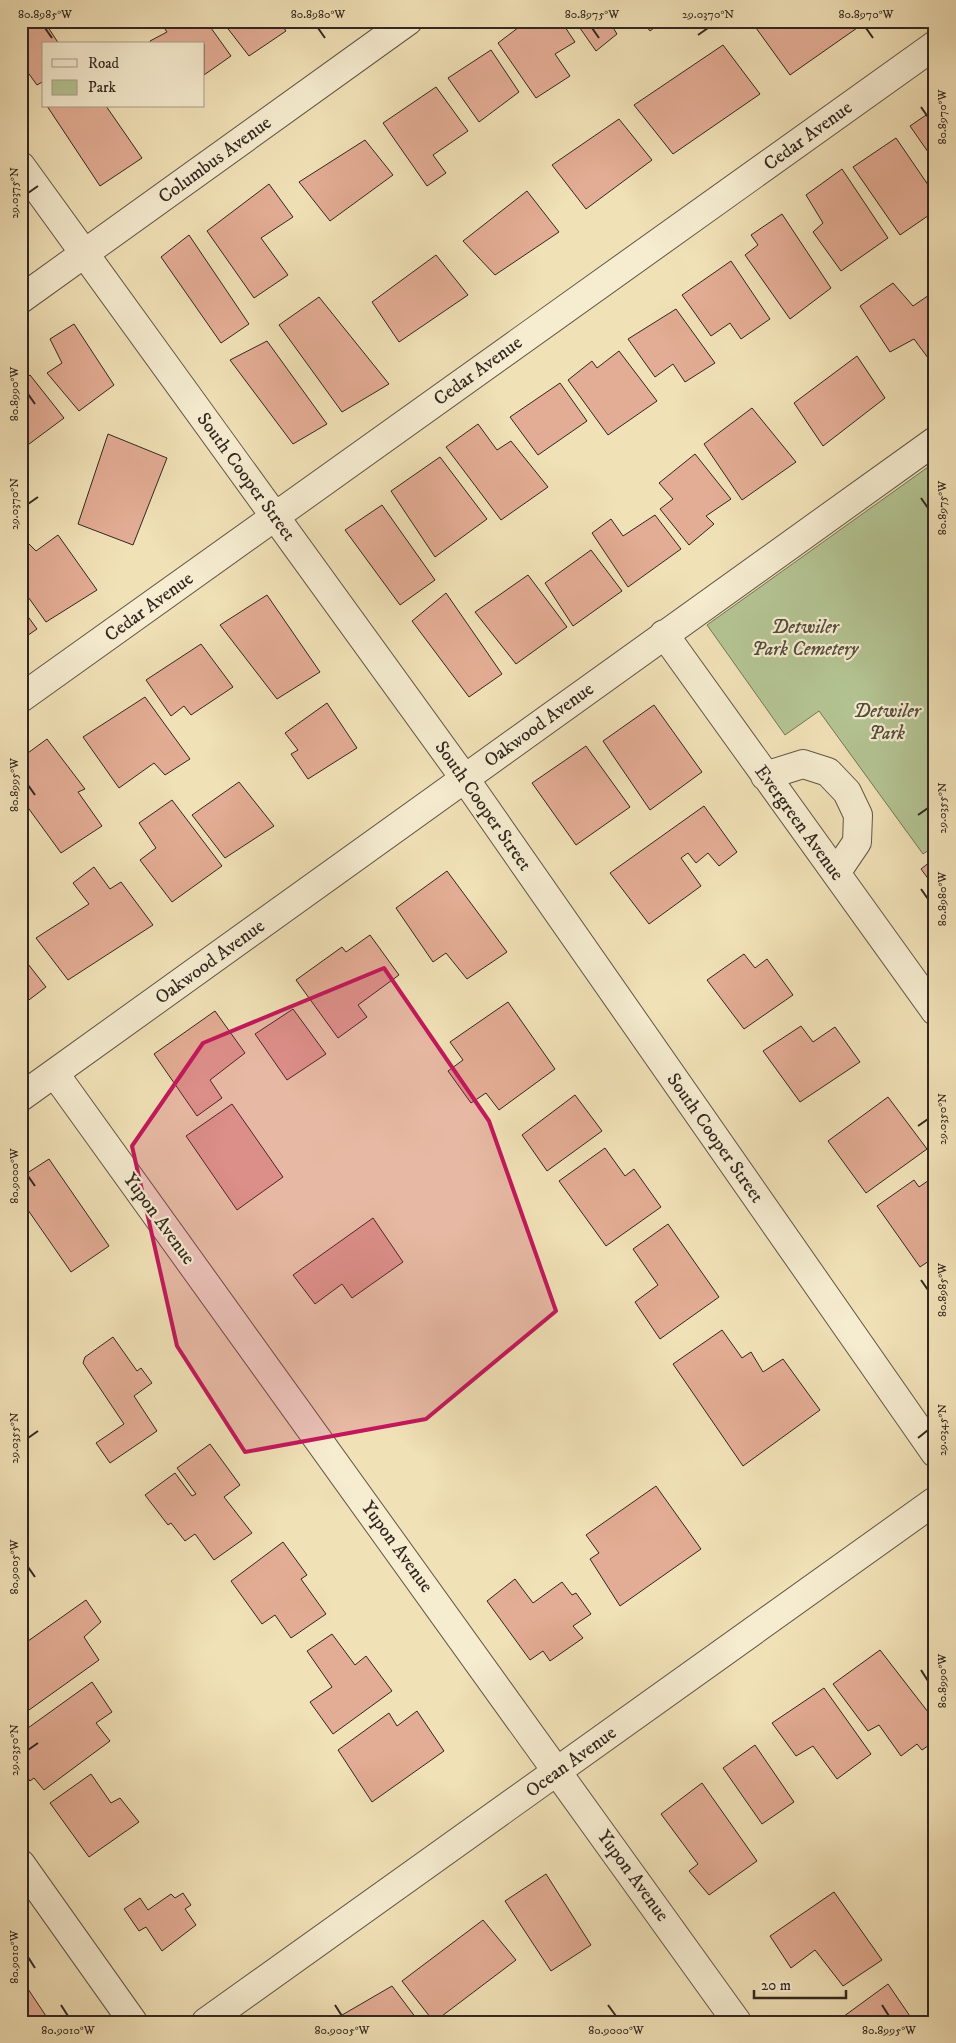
<svg xmlns="http://www.w3.org/2000/svg" width="956" height="2043" font-family="'IM FELL DW Pica',serif">
<style>
.green{fill:#b4c493;stroke:#73765a}
.building{fill:#e3ac94;stroke:#322720}
.lines{fill:none;stroke-linecap:round;stroke-linejoin:round}
.minor-casing{stroke:#625646;stroke-width:30}
.minor{stroke:#f6ecd0;stroke-width:28}
.marked{fill:#c2185b;fill-opacity:0.2;stroke:#c2185b;stroke-width:4;stroke-linejoin:round}
.ticks{fill:none;stroke:#322720;stroke-width:2}
.labels{text-anchor:middle;dominant-baseline:central;stroke-width:4.5;stroke-linejoin:round;paint-order:stroke}
.street-label{font-size:19px;fill:#322720;stroke:#f6ecd0}
.park-label{font-size:19px;font-style:italic;fill:#524e3d;stroke:#f6ecd0}
.neatline{fill:none;stroke:#322720;stroke-width:2}
.ticks-label{font-size:12px;text-anchor:middle;fill:#322720}
</style>
<rect width="100%" height="100%" fill="#f1e1b7"/>
<filter id="stains"><feTurbulence type="fractalNoise" baseFrequency=".004" numOctaves="4"/><feColorMatrix values="0 0 0 0 .2 0 0 0 0 .09 0 0 0 0 .02 0 0 0 .5 -.17"/></filter>
<radialGradient id="worn" r=".72"><stop offset=".6" stop-color="#630" stop-opacity="0"/><stop offset="1" stop-color="#630" stop-opacity=".3"/></radialGradient>
<path class="green" d="M935,462V846L923,854L819,711L785,735L707,625Z"/>
<path class="building" d="M21,21H44L59,44H44V81L37,85L21,63Z
M163,21H206L231,56L204,75V44H152L150,41L167,32L161,23Z
M222,21H279L286,31L249,56Z
M527,21H561L575,42L555,54L570,76L536,98L498,43Z
M575,21H609L617,34L596,51Z
M642,21H663L650,31Z
M751,21H867L790,75Z
M723,45L760,94L673,154L634,105Z
M491,50L519,92L479,122L448,78Z
M436,87L468,131L433,155L446,173L427,186L383,123Z
M47,106H106L142,158L100,186Z
M935,109V162L910,126Z
M619,119L652,160L586,209L552,165Z
M896,138L935,195V211L900,235L853,167Z
M365,140L393,175L330,221L299,182Z
M842,169L888,238L841,271L813,232L823,223L806,195Z
M269,184L293,217L261,238L288,275L254,298L207,231Z
M527,191L559,232L495,275L463,241Z
M782,214L831,288L790,319L745,255L758,245L751,235Z
M189,235L249,324L221,343L161,257Z
M436,255L468,295L399,342L372,302Z
M731,261L770,319L741,339L730,323L711,336L682,295Z
M893,283L913,306L935,291L934,366L914,339L890,352L860,306Z
M319,297L389,384L342,412L279,325Z
M676,309L715,363L685,382L673,364L655,377L628,339Z
M74,324L114,385L79,411L47,373L62,363L50,339Z
M267,341L327,424L293,444L230,360Z
M619,351L657,401L608,435L568,380L592,361L597,368Z
M857,356L885,398L823,446L794,403Z
M30,375L64,418L21,450V382Z
M560,383L587,421L538,455L510,417Z
M752,408L796,462L742,500L704,444Z
M478,424L497,450L511,441L548,487L501,520L446,447Z
M108,434L167,458L133,545L78,524Z
M695,454L731,499L706,516L714,524L689,545L660,509L673,499L659,483Z
M440,457L487,519L435,557L391,491Z
M382,505L435,580L400,605L345,530Z
M655,515L681,549L628,587L592,533L611,519L623,536Z
M58,535L97,590L46,622L21,587V536L36,551Z
M591,550L622,591L573,626L545,583Z
M528,575L567,627L516,664L475,612Z
M446,593L502,674L469,697L412,621Z
M267,595L320,672L277,699L220,625Z
M21,607L37,629L21,640Z
M201,644L233,687L191,715L184,706L171,716L146,680Z
M145,697L190,759L165,775L154,763L119,788L83,737Z
M327,703L357,748L308,779L291,754L298,750L285,733Z
M654,705L702,772L650,810L603,741Z
M47,739L85,789L78,792L102,826L61,853L21,798V758Z
M586,746L630,807L576,845L532,783Z
M239,782L274,826L225,858L192,815Z
M172,800L222,866L172,902L140,860L156,848L139,823Z
M704,806L737,852L719,866L708,853L696,863L688,853L681,858L701,886L649,924L610,873Z
M935,858V888L921,869Z
M94,867L110,889L121,882L153,925L68,980L36,938L89,904L73,883Z
M447,871L507,952L467,979L446,953L433,962L396,908Z
M370,935L399,975L358,1005L367,1017L338,1038L296,980L342,947L346,952Z
M744,954L755,968L767,959L793,995L744,1029L707,980Z
M21,955L46,987L21,1006Z
M508,1002L555,1069L499,1110L486,1093L471,1103L448,1071L463,1060L450,1042Z
M293,1009L326,1054L287,1080L255,1034Z
M215,1011L245,1053L210,1080L222,1098L197,1116L154,1054Z
M801,1026L813,1042L835,1027L860,1062L800,1102L763,1051Z
M575,1095L602,1131L547,1171L522,1135Z
M888,1097L927,1149L866,1193L828,1141Z
M232,1104L283,1177L237,1210L186,1136Z
M605,1148L625,1176L634,1169L661,1207L606,1246L559,1181Z
M49,1159L109,1246L71,1272L21,1200V1177Z
M935,1176V1257L920,1267L877,1206L914,1180L919,1187Z
M373,1218L403,1262L352,1298L342,1284L315,1304L293,1275Z
M668,1224L719,1297L660,1339L635,1302L658,1285L633,1249Z
M722,1330L742,1358L751,1352L763,1372L783,1359L820,1410L743,1466L673,1364Z
M113,1337L137,1371L141,1368L152,1383L134,1396L157,1431L110,1463L96,1443L124,1424L83,1363L85,1357Z
M210,1444L240,1485L224,1497L252,1533L214,1560L195,1534L185,1541L171,1523L168,1525L145,1495L175,1473L192,1496L196,1494L177,1468Z
M656,1486L701,1549L620,1606L590,1559L599,1553L586,1535Z
M283,1542L307,1575L301,1579L326,1614L291,1638L275,1615L262,1624L231,1581Z
M515,1579L533,1603L562,1582L572,1595L576,1593L591,1614L573,1626L583,1638L550,1661L543,1651L530,1660L487,1601Z
M86,1600L101,1622L84,1637L99,1660L22,1715L21,1646Z
M332,1634L355,1665L366,1656L392,1691L333,1734L310,1702L332,1687L307,1651Z
M880,1650L935,1721V1741L922,1750L917,1744L901,1756L879,1725L868,1731L833,1684Z
M92,1682L112,1712L96,1723L110,1741L44,1790L34,1778L30,1781L21,1768V1733Z
M824,1688L871,1754L837,1779L813,1746L796,1756L772,1723Z
M417,1711L444,1751L372,1802L338,1750L389,1713L397,1726Z
M755,1745L794,1802L762,1824L723,1768Z
M91,1774L111,1803L120,1798L139,1822L89,1857L50,1803Z
M702,1783L757,1861L709,1895L689,1871L698,1864L661,1814Z
M546,1874L591,1945L551,1971L505,1901Z
M834,1892L882,1960L843,1986L815,1950L791,1968L770,1936Z
M183,1893L191,1905L185,1909L196,1925L162,1951L146,1927L139,1931L124,1909L140,1898L148,1910L171,1894L175,1898Z
M483,1920L516,1960L434,2022L402,1981Z
M24,1983L50,2022H21V1985Z
M888,1984L914,2022H836Z
M392,1986L419,2022H330Z"/>
<g class="lines">
<defs>
<path id="minor" d="M21,166L465,779L935,1453
M21,299L408,21
M664,634L935,1011
M21,698L935,45
M765,776L803,764L828,772L847,792L858,815L857,842L836,873
M55,1074L737,2022
M21,1097L935,441
M21,1864L133,2022
M206,2022L935,1501"/>
</defs>
<use href="#minor" class="minor-casing"/>
<use href="#minor" class="minor"/>
</g>
<path class="marked" d="M384,968L489,1121L556,1311L426,1419L245,1452L177,1346L132,1146L203,1043Z"/>
<path class="ticks" d="M45,28L52,38M318,28L325,38M592,28L599,38M866,28L873,38M698,35L708,28M921,107L928,117M28,193L38,186M28,394L35,404M921,498L928,508M28,504L38,497M28,785L35,795M918,815L928,808M921,889L928,899M918,1126L928,1119M28,1176L35,1186M921,1280L928,1290M28,1438L38,1431M918,1438L928,1430M28,1567L35,1577M921,1670L928,1681M28,1750L38,1743M28,1957L35,1968M61,2005L68,2016M335,2005L342,2016M608,2005L616,2016M882,2005L889,2016"/>
<g class="labels">
<g class="street-label">
<text transform="translate(808 136) rotate(-36)">Cedar Avenue</text>
<text transform="translate(215 160) rotate(-36)">Columbus Avenue</text>
<text transform="translate(478 371) rotate(-36)">Cedar Avenue</text>
<text transform="translate(246 477) rotate(54)">South Cooper Street</text>
<text transform="translate(149 607) rotate(-36)">Cedar Avenue</text>
<text transform="translate(539 725) rotate(-36)">Oakwood Avenue</text>
<text transform="translate(483 806) rotate(55)">South Cooper Street</text>
<text transform="translate(799 823) rotate(54)">Evergreen Avenue</text>
<text transform="translate(210 962) rotate(-36)">Oakwood Avenue</text>
<text transform="translate(715 1138) rotate(55)">South Cooper Street</text>
<text transform="translate(159 1219) rotate(54)">Yupon Avenue</text>
<text transform="translate(397 1547) rotate(54)">Yupon Avenue</text>
<text transform="translate(571 1762) rotate(-36)">Ocean Avenue</text>
<text transform="translate(633 1876) rotate(54)">Yupon Avenue</text>
</g>
<g class="park-label">
<text x="805" y="627">Detwiler<tspan x="805" dy="22">Park Cemetery</tspan></text>
<text x="887" y="711">Detwiler<tspan x="887" dy="22">Park</tspan></text>
</g>
</g>
<rect width="956" height="2043" fill="none" stroke="#f1e1b7" stroke-width="55"/>
<rect x="42" y="42" width="162" height="65" fill="#f6ecd0" stroke="#a89d8a"/>
<rect x="52" y="59" width="25" height="8" fill="#f6ecd0" stroke="#a89d8a"/>
<text x="88" y="68" font-size="15" fill="#322720">Road</text>
<rect x="52" y="80" width="25" height="15" fill="#b4c493" stroke="#a89d8a"/>
<text x="88" y="92" font-size="15" fill="#322720">Park</text>
<path d="M754 1990v8h92v-8" fill="none" stroke="#322720" stroke-width="2.5"/>
<text x="761" y="1990" font-size="15" fill="#322720" stroke="#f6ecd0" stroke-width="4" paint-order="stroke">20 m</text>
<rect x="28" y="28" width="900" height="1988" class="neatline"/>
<g class="ticks-label">
<text x="45" y="18">80.8985°W</text>
<text x="318" y="18">80.8980°W</text>
<text x="592" y="18">80.8975°W</text>
<text x="708" y="18">29.0370°N</text>
<text x="866" y="18">80.8970°W</text>
<text transform="translate(942 117) rotate(-90)" y="4">80.8970°W</text>
<text transform="translate(14 193) rotate(-90)" y="4">29.0375°N</text>
<text transform="translate(14 394) rotate(-90)" y="4">80.8990°W</text>
<text transform="translate(14 504) rotate(-90)" y="4">29.0370°N</text>
<text transform="translate(942 508) rotate(-90)" y="4">80.8975°W</text>
<text transform="translate(14 785) rotate(-90)" y="4">80.8995°W</text>
<text transform="translate(942 808) rotate(-90)" y="4">29.0355°N</text>
<text transform="translate(942 899) rotate(-90)" y="4">80.8980°W</text>
<text transform="translate(942 1119) rotate(-90)" y="4">29.0350°N</text>
<text transform="translate(14 1176) rotate(-90)" y="4">80.9000°W</text>
<text transform="translate(942 1290) rotate(-90)" y="4">80.8985°W</text>
<text transform="translate(942 1430) rotate(-90)" y="4">29.0345°N</text>
<text transform="translate(14 1438) rotate(-90)" y="4">29.0355°N</text>
<text transform="translate(14 1567) rotate(-90)" y="4">80.9005°W</text>
<text transform="translate(942 1681) rotate(-90)" y="4">80.8990°W</text>
<text transform="translate(14 1750) rotate(-90)" y="4">29.0350°N</text>
<text transform="translate(14 1957) rotate(-90)" y="4">80.9010°W</text>
<text x="68" y="2034">80.9010°W</text>
<text x="342" y="2034">80.9005°W</text>
<text x="616" y="2034">80.9000°W</text>
<text x="889" y="2034">80.8995°W</text>
</g>
<rect width="100%" height="100%" filter="url(#stains)"/>
<rect width="100%" height="100%" fill="url(#worn)"/>
</svg>
